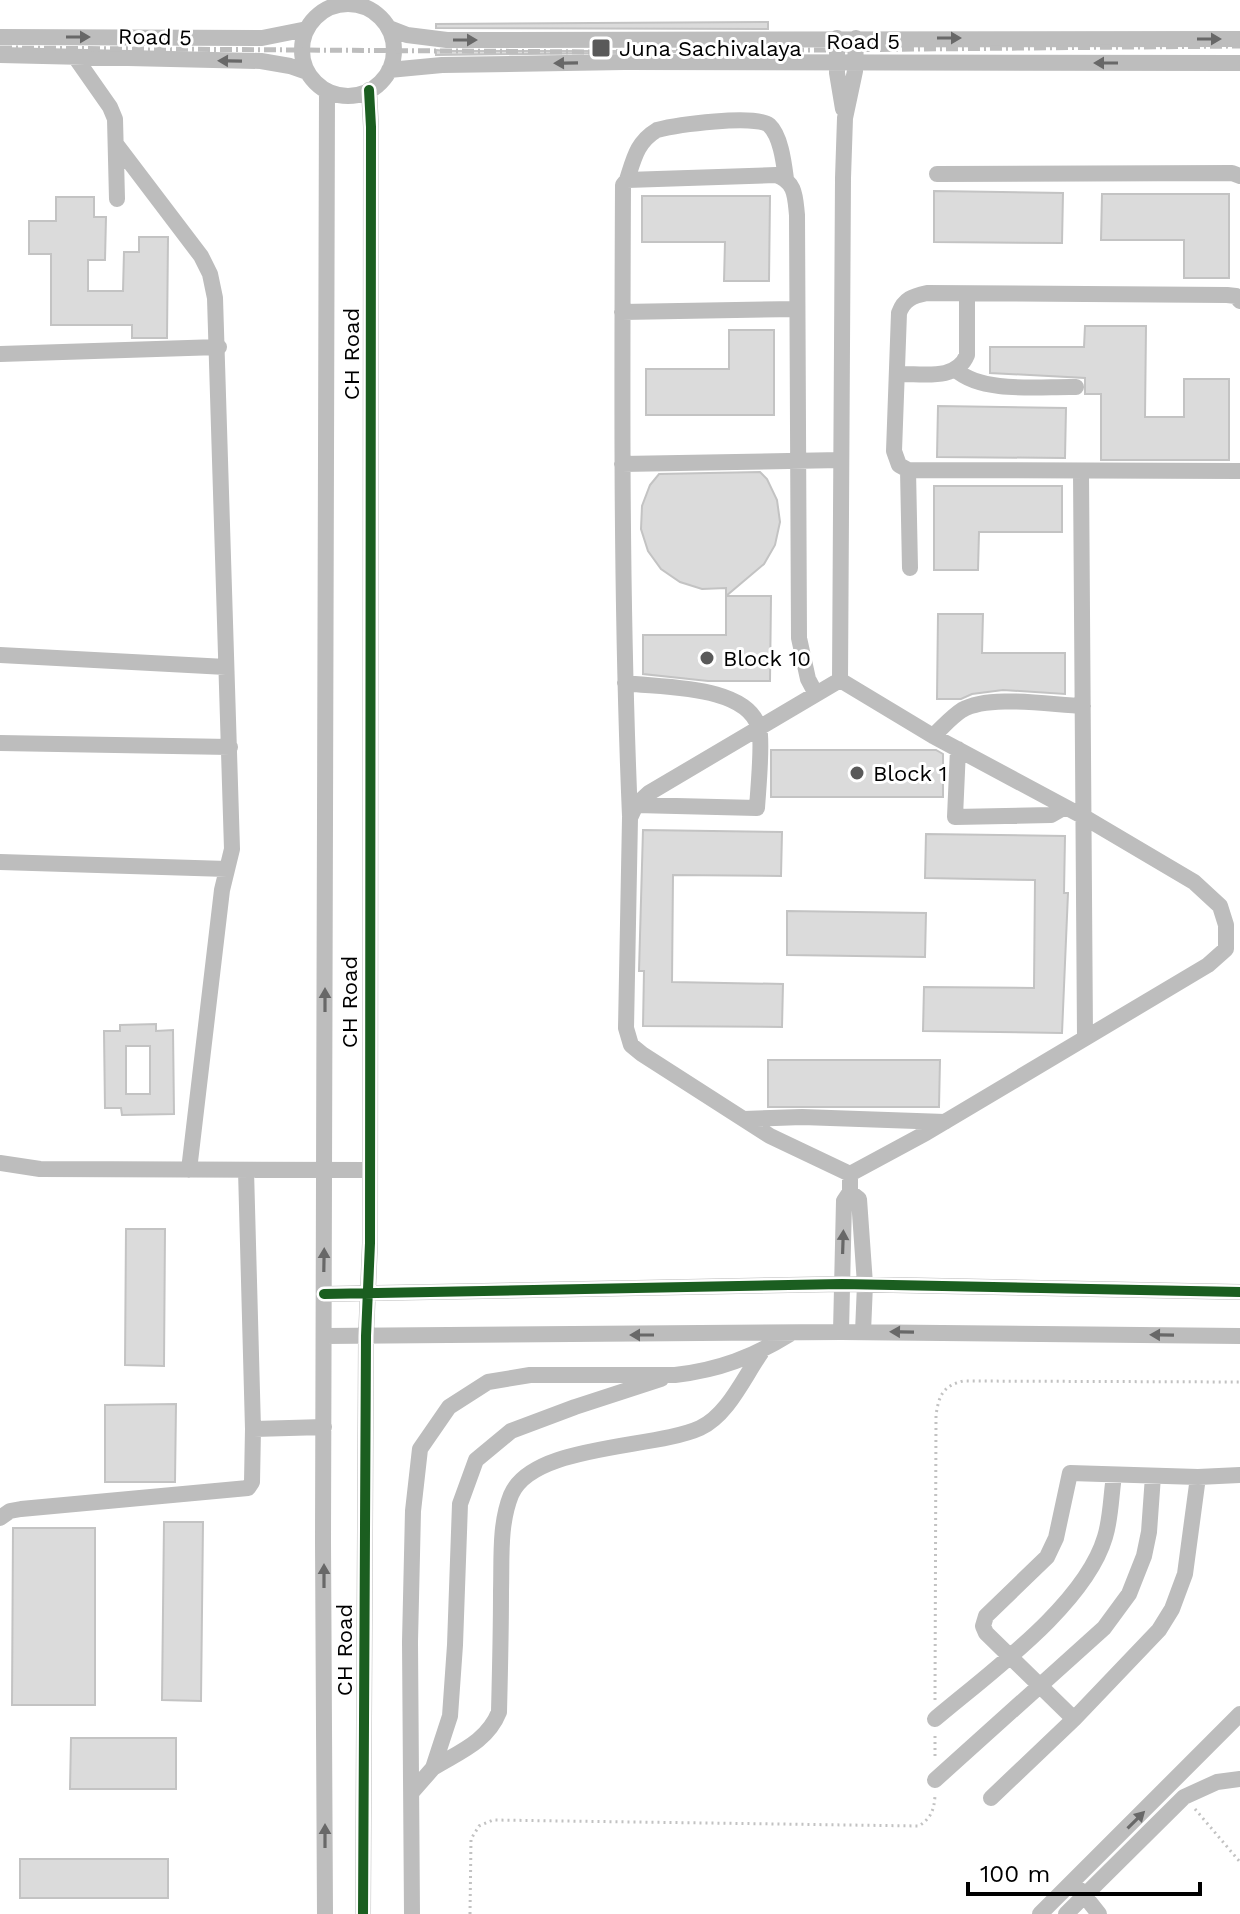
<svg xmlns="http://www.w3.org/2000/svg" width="1240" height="1914" font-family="'Work Sans',sans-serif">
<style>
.building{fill:#dbdbdb;stroke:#c3c3c3;stroke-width:2;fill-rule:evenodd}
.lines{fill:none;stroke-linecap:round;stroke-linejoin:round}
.path{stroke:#c2c2c2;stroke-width:3;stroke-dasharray:2 4;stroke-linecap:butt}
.minor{stroke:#bdbdbd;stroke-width:16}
.rail{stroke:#bdbdbd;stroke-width:5;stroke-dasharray:12 4 2 4;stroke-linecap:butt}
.cycleway-casing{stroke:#fff;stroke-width:15}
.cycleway{stroke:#1b5e20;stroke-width:10}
.oneway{fill:#686868}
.poi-dot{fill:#595959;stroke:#fff;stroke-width:3}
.labels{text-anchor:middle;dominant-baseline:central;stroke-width:6;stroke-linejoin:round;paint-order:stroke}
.street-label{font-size:22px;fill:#000;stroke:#fff}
.poi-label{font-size:22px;fill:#000;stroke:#fff;text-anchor:start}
</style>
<rect width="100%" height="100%" fill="#fff"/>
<path class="building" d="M768,22V29L436,28V24Z
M436,50L447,51H768L436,55Z
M934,191L1063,193L1062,243L934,242Z
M1102,194H1229V278H1184V240H1101Z
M642,196H770L769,281H724L725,242H642Z
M56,197H94V217H106L105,260H88V291H123L124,252H139V237H168L167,338H132V325H51V254H29V221H56Z
M1085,326H1146L1145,417H1184V379H1229V460H1101V394H1085V378L990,373V347H1084Z
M729,330H774V415H646V369H729Z
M938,406L1066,408L1065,458L937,457Z
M760,472L767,479L777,500L780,522L775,545L764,564L726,596V588L702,589L680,582L661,569L648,551L641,529L642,506L650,485L659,474Z
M934,486H1062V532H979L978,570H934Z
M726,596H771L770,681H708L643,674V635H726Z
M938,614H983L982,653H1065V694L1003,690L972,694L961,699H937Z
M771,750H936L943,754V797H771Z
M643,830L782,832L781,876L673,875L672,982L783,984L782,1027L643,1026L644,971H639Z
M926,834L1065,836L1064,893H1068L1062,1033L923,1031L924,987L1034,988L1035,880L925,878Z
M787,911L926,913L925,957L787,955Z
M156,1024V1031L173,1030L174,1114L122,1115L121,1108H105L104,1031H120V1025ZM126,1046H150V1094H126Z
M768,1060H940L939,1107H768Z
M126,1229H165L164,1366L125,1365Z
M176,1404L175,1482H105V1405Z
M164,1522H203L201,1701L162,1700Z
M13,1528H95V1705H12Z
M71,1738H176V1789H70Z
M20,1859H168V1898H20Z"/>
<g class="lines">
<path class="path" d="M935,1700L936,1415C939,1395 943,1386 963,1381L1240,1382
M935,1736V1760
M1195,1809L1240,1862
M470,1914L471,1839L479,1826L493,1820L919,1826C931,1818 934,1810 935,1796"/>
<path class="minor" d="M302 50a46 46 0 1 1 92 0a46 46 0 1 1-92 0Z
M389,28L407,35L447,40L1240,39
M0,37L262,38L307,29
M837,38V73L843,109
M0,55L261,61L290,66L307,72
M75,57L110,107L115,119L117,199
M389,70L442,65L624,62L1240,63
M116,144L201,256L210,274L215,298L232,849L222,890L189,1170
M937,174L1232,173L1240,176
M627,180C634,158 637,142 657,130C676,125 755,114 769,125C781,136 784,164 786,179
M1240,301L1236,296L1227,295L927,293C913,296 904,299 899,313L894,451L899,465L908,470L1240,471
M622,312L797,309
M0,354L219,347
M956,370C983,394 1042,386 1076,387
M897,374C921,373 956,382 967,355V294
M622,464L841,460
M908,470L910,568
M1081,472L1085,1037
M0,655L226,667
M840,680L933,736L1084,817L1194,882L1220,906L1226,925V949L1208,965L926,1133L850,1174
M625,683C660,688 747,684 759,728C763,741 758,791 757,808L636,805
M933,736C942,728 951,717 962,710C989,694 1051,705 1083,706
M0,743L230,747
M958,749L955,817L1051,815L1065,807
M630,816C621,606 622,395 623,185L627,180L776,175C796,182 795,197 797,215L799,638L808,679L816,694
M0,862L227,869
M744,1119L802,1117L945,1122
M0,1163L40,1169L369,1170
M246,1170L253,1429
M850,1192L859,1199L865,1284L863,1332
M324,1294L842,1284L1240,1292
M841,1332L844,1201L850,1192V1174L770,1136L642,1054L631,1045L626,1028L630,818L636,805L649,793L840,680L843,178L845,118L855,71L856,38
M325,1336L841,1332L1240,1336
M0,1518L10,1511L21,1509L248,1488L252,1482L253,1429L324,1427
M935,1719C988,1674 1085,1605 1105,1537C1111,1518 1111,1495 1114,1476
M1074,1719L986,1633L983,1626L986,1616L1047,1557L1056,1538L1070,1473L1198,1477L1240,1475
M433,1768C459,1752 487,1742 499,1712C500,1672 501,1632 501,1591C502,1559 499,1525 511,1495C532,1444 654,1449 700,1428C728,1415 744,1377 761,1353
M935,1780L1104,1628L1129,1594L1144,1556L1149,1532L1153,1476
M412,1792L433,1768L450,1716L455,1645L460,1504L476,1460L511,1431L575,1407L661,1379
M991,1798L1074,1719L1159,1630L1172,1609L1185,1574L1198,1477
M1080,1890L1099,1914
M325,1914L323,1541L327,91
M363,1914L366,1336L370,1243L371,127L369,90
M412,1914L410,1642L413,1511L420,1449L449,1407L488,1382L530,1375H675C719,1370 753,1357 790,1334
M1040,1914L1240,1714
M1066,1914L1184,1797L1217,1782L1240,1779"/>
<path class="rail" d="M0,48L602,52L1240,46"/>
<defs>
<path id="cycleway" d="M324,1294L842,1284L1240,1292
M363,1914L366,1336L370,1243L371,127L369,90"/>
</defs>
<use href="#cycleway" class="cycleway-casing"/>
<use href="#cycleway" class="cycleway"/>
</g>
<defs><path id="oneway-solid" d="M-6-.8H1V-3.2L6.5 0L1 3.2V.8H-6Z" transform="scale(2)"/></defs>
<g class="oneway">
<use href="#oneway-solid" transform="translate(78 37)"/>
<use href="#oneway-solid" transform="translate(949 38)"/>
<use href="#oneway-solid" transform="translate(1209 39)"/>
<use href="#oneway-solid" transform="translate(465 40)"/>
<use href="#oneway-solid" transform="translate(230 61) rotate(-179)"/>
<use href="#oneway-solid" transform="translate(566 63) rotate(179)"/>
<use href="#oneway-solid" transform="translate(1106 63) rotate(-180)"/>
<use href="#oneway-solid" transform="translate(325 1000) rotate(-90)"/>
<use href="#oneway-solid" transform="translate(843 1242) rotate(-88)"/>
<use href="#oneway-solid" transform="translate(324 1260) rotate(-89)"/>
<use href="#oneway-solid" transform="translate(902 1332) rotate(-179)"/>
<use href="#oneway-solid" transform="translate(642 1335) rotate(180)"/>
<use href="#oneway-solid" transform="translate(1162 1335) rotate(-179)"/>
<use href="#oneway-solid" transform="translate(324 1576) rotate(-90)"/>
<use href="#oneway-solid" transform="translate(1136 1820) rotate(-45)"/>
<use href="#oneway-solid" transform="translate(325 1836) rotate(-90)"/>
</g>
<g class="poi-dot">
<rect x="591" y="38" width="20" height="20" rx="4"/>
<circle cx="707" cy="658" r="8"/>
<circle cx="857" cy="773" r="8"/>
</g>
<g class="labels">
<g class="street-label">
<text transform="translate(155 37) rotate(1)">Road 5</text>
<text x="863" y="41">Road 5</text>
<text transform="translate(351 354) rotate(-90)">CH Road</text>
<text transform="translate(349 1002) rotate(-90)">CH Road</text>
<text transform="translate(344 1650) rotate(-90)">CH Road</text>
</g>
<g class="poi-label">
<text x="619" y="48">Juna Sachivalaya</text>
<text x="723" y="658">Block 10</text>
<text x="873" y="773">Block 1</text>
</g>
</g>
<path d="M968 1882v12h232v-12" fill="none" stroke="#000000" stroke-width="4"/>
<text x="980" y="1882" font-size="24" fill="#000000" stroke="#ffffff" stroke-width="6" paint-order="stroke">100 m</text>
</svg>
